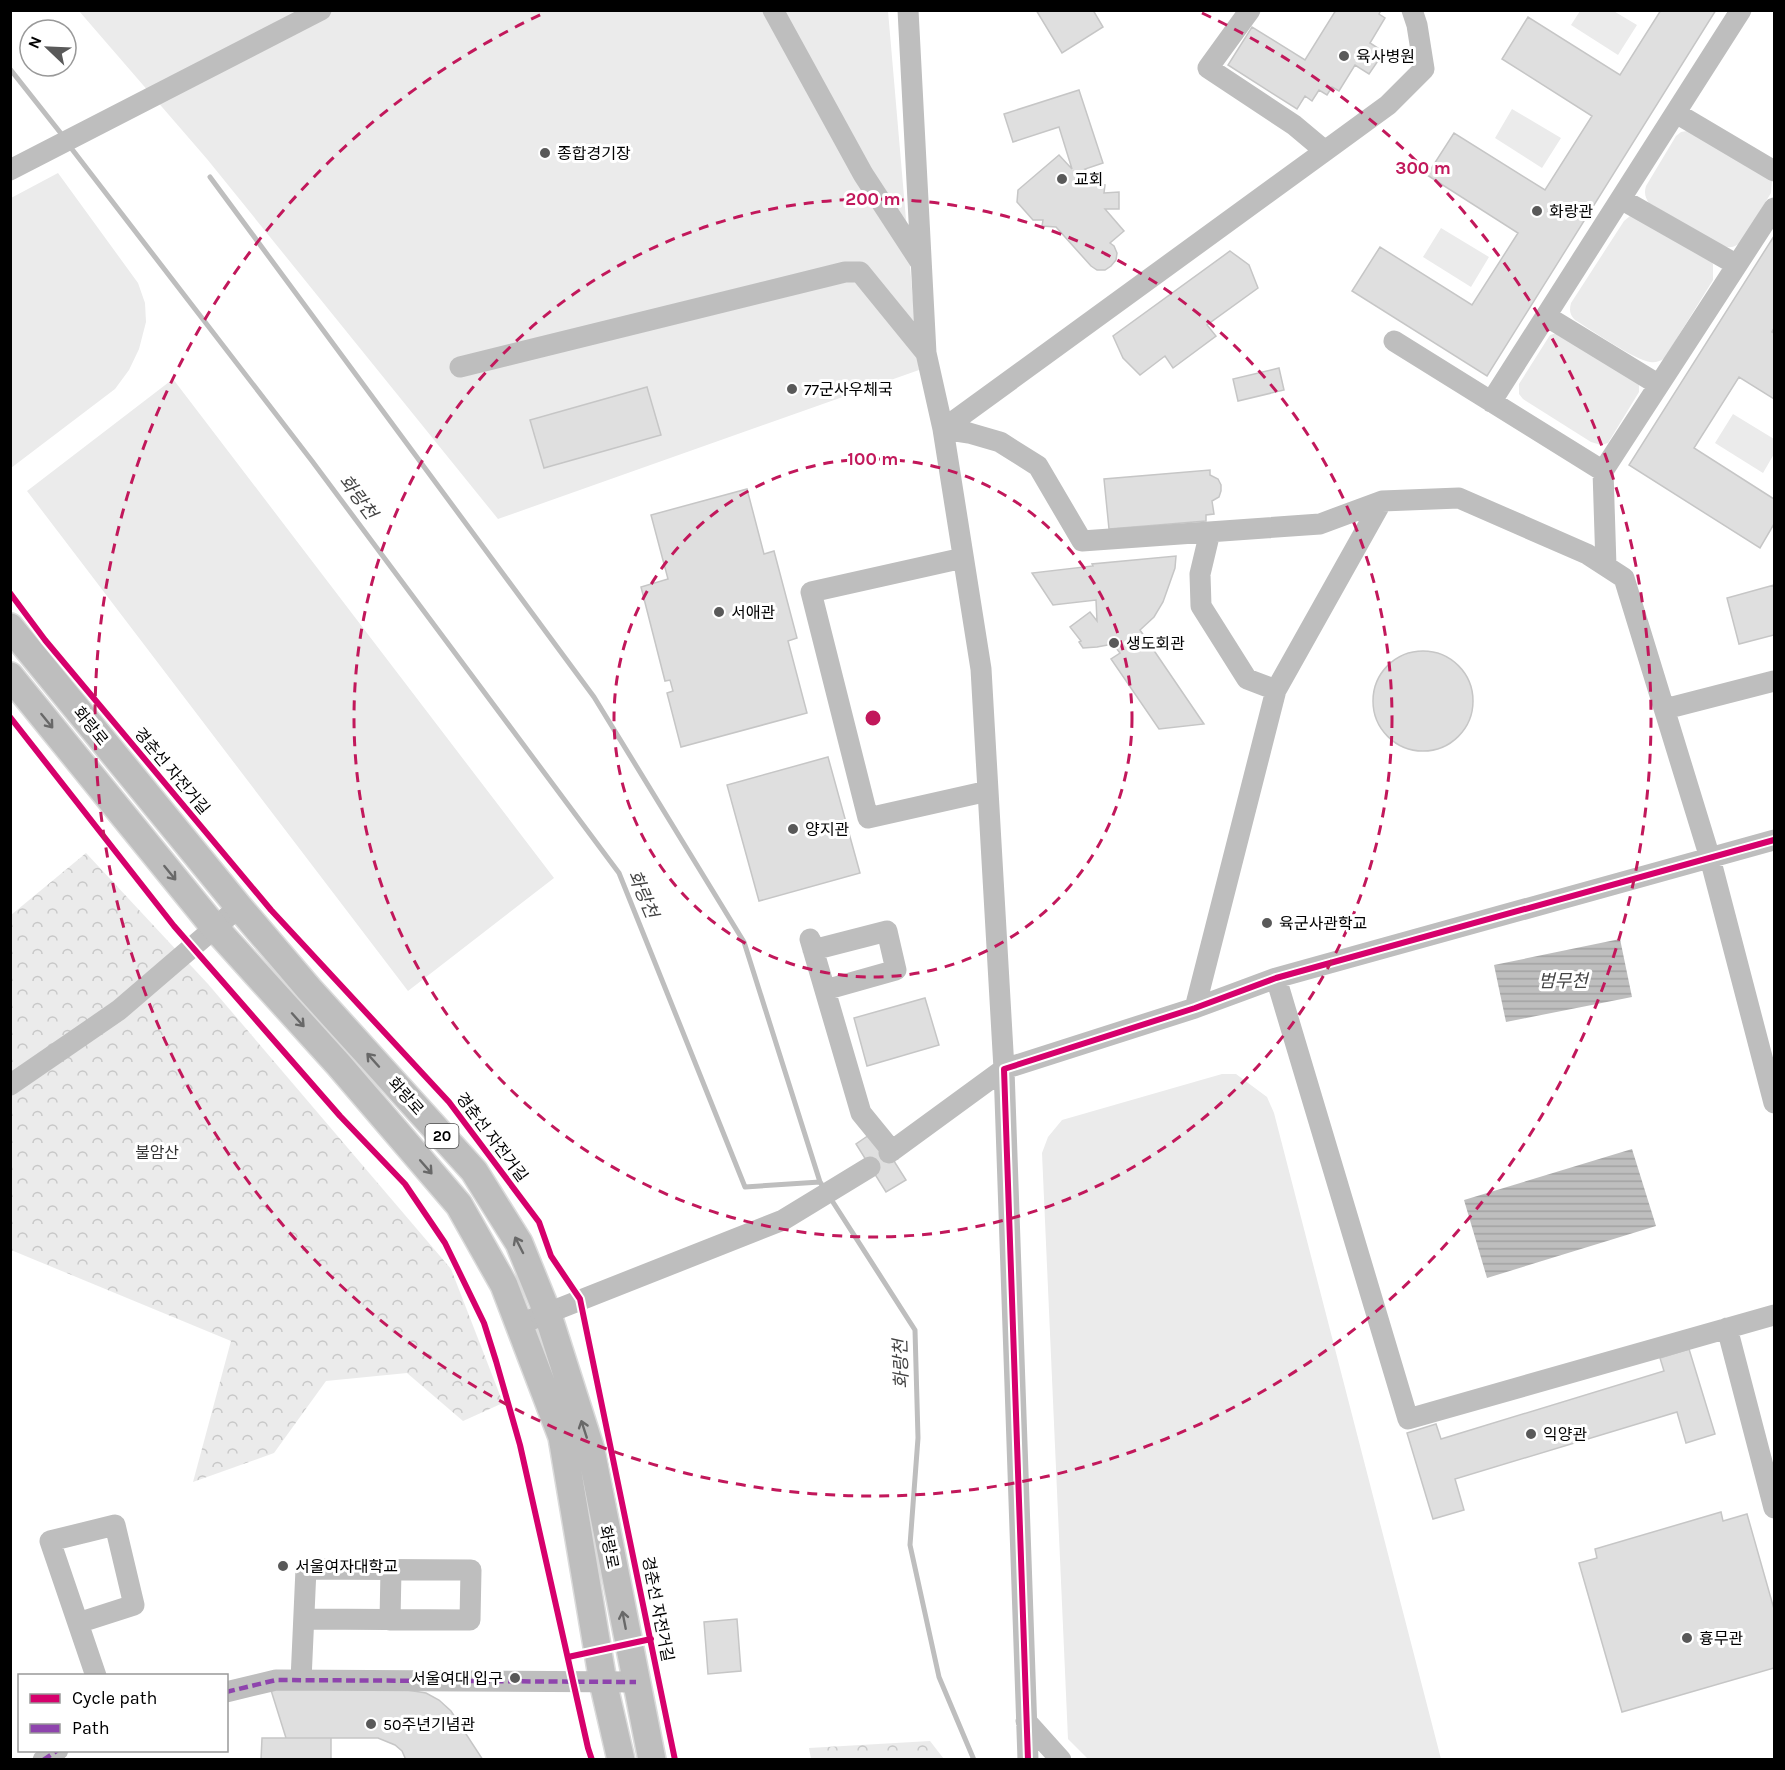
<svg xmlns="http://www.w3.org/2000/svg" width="1785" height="1770" font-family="Karla,'Noto Sans KR',sans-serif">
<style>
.grass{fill:#ebebeb}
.forest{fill:url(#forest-crowns)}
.water{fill:url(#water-rules)}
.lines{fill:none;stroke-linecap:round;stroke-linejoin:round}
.stream{stroke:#bebebe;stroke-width:5}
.building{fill:#dfdfdf;stroke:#c6c6c6;stroke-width:1.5}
.major-casing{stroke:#dbdbdb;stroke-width:30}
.minor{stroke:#bebebe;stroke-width:21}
.major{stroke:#bebebe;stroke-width:27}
.quiet{stroke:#8e44ad;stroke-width:4.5;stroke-dasharray:9 4.5;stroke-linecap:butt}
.cycleway-casing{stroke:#fff;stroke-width:10}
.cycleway{stroke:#d6006c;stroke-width:6}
.oneway{stroke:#686868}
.ring{fill:none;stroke:#c2185b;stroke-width:3;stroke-dasharray:10 8}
.poi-dot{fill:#595959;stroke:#fff;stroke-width:2}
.labels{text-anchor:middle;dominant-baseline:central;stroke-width:6;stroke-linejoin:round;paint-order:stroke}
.shield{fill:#fff;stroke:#4c4c4c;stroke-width:1.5}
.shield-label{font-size:15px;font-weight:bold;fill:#000}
.poi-label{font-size:16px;fill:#000;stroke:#fff;text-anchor:start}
.street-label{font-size:16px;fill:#000;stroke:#fff}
.park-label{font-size:16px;fill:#323232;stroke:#fff}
.water-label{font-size:18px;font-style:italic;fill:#434343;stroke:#fff}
.centre{fill:#c2185b;stroke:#fff;stroke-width:3}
.ring-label{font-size:18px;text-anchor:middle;font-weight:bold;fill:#c2185b;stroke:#fff;stroke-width:6;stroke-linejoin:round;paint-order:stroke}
</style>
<defs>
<pattern id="forest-crowns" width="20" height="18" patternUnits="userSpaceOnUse" patternTransform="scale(1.5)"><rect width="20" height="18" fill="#ebebeb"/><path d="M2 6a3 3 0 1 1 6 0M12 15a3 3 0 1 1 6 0" fill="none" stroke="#c8c8c8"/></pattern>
<pattern id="water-rules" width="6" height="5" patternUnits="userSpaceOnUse" patternTransform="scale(1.5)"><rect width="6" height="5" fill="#bebebe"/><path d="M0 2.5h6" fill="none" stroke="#a2a2a2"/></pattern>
</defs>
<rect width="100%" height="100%" fill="#fff"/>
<path class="grass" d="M1612,10L1637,25L1618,55L1571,25L1580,11Z
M79,11H888L919,370L498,519L207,159Z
M1512,109L1561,138L1542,168L1495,138Z
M1687,131L1772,181L1771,193L1741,242C1734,248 1730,248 1721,246L1649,203C1645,197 1644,193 1646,186L1676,136L1681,132Z
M58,173L138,283L145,303L146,322L139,349L129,370L115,389L11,468V198Z
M1630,216H1636L1710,258L1713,264V280L1664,359C1659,361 1656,363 1650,362C1635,360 1591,330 1575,320C1570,315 1569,311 1571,303L1624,221Z
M1441,228L1489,257L1471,287L1423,257Z
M1557,333L1639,384V392L1608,443L1601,445L1591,442L1523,399L1519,394V384L1550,335Z
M173,379L554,878L408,991L27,491Z
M1733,414L1774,439V454L1763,473L1715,443Z
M1222,1074H1236L1267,1097L1274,1113L1441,1759H1088L1068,1739L1042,1153L1048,1137L1062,1120Z"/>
<path class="forest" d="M86,853L208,984L451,1269L503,1403L463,1421L407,1373L326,1381L274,1453L193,1482L231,1341L11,1250V915Z
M930,1741L944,1759H811L809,1748Z"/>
<path class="water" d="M1620,939L1632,997L1506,1022L1494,965Z
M1632,1149L1656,1226L1487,1278L1464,1200Z"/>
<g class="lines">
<path class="stream" d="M10,69L63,136
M68,144L312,461L619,873L745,1187L820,1182L824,1188
M210,177L594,697L744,942L820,1182
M829,1196L915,1330L918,1438L910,1545L939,1677L974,1760"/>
</g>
<path class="building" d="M1036,10H1093L1103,27L1062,53Z
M1336,10H1381L1379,14L1385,18L1370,43L1384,52L1369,74L1355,65L1339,91L1332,87L1327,95L1319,90L1312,101L1305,96L1297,109L1228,65L1252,27L1305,60Z
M1661,10H1716L1487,376L1352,291L1380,247L1472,305L1518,233L1427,175L1454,133L1545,190L1592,116L1502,59L1528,17L1620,75Z
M1079,90L1103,163L1085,169L1095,181V184L1105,185L1104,193L1119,192V209H1105L1124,231L1110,243L1114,246L1117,253L1116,260L1111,266L1105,270H1097L1091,266L1056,227L1042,226L1043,220H1033L1017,202L1018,190L1059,155L1072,169L1059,127L1013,142L1004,114Z
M1774,236V328L1772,332L1774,333V399L1739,377L1694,448L1774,499V524L1760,548L1629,465Z
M1230,251L1249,265L1258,288L1207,325L1216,336L1173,368L1165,356L1140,375L1123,358L1113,336Z
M1279,368L1284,390L1238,401L1233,379Z
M647,387L661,435L544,468L530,420Z
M1210,470V475L1218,479L1221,485V491L1219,497L1212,501L1214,514L1206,515V521L1109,529L1104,479Z
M747,489L764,554L774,551L797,638L788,641L807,713L681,747L667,693L673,691L670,680L665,681L641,587L668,579L651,515Z
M1176,556L1175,568L1163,602L1154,617L1140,630L1204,724L1159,729L1111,659L1120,653L1113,644L1097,647L1083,648L1079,642L1081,641L1070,627L1090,612L1097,621L1096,600L1053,605L1032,573L1093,566L1092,564Z
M1774,585V635L1739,644L1727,598Z
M1373 701a50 50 0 1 1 100 0a50 50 0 1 1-100 0Z
M828,757L860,873L759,901L727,785Z
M925,998L939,1045L867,1066L854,1018Z
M875,1131L906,1180L886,1192L856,1144Z
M1689,1349L1715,1434L1686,1443L1677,1412L1455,1479L1464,1510L1433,1519L1407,1433L1436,1424L1441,1439L1664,1371L1660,1358Z
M1721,1512L1723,1521L1747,1514L1774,1609V1668L1622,1712L1579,1563L1597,1558L1595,1549Z
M737,1619L741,1671L708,1674L704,1622Z
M270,1687L407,1690L426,1693L439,1700L451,1711L483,1760H406L402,1751L395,1745L378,1738H286Z
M262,1738H331V1760H261Z"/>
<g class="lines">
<defs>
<path id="major" d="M10,627L239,907L309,989L474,1171L519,1243L547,1312L591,1450L652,1760
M10,676L215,928L339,1065L459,1205L504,1285L562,1437L603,1682L621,1760"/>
</defs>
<use href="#major" class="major-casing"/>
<path class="minor" d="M773,10L863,174L921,263
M1250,10L1208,68L1294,125L1325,151L943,429L969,433L1000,442L1038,466L1082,541L1320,524L1382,501L1459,498L1587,554L1624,578L1710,858L1774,1103
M1676,113L1774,171
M1325,151L1388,105L1424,69L1417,25L1412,10
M10,170L321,10
M1621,199L1737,265
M1546,316L1659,385
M1394,341L1603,471
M460,367L845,272H860L926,353
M1491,402L1741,10
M1210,532L1200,574L1201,606L1247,679L1276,690
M963,558L811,592L868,818L988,791
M1606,566L1603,471L1774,208
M1665,709L1774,681
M810,939L861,1113L892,1151
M813,950L887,931L896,970L825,990
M1276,978L1408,1419L1774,1315
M1195,1008L1276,690L1382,501
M10,1085L119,1010L239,907
M889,1153L1004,1069L981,669L943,429L926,353L908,10
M520,1324L783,1220L870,1167
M1727,1328L1774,1508
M390,1620L391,1570
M78,1623L134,1605L115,1525L50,1541L96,1676
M301,1680L306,1569L471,1570L470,1620L304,1619
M226,1692L276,1680L636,1682
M1026,1721L1061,1760
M43,1760L58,1750
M1028,1760L1004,1069L1195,1008L1276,978L1774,840"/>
<use href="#major" class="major"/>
<path class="quiet" d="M226,1692L276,1680L636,1682
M43,1760L58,1750"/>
<defs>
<path id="cycleway" d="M10,593L45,640L271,910L449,1102L539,1222L551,1256L580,1299L675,1760
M10,717L174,926L340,1116L405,1184L445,1243L484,1323L496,1361L520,1445L588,1748L592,1760
M568,1657L651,1639
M1028,1760L1004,1069L1195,1008L1276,978L1774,840"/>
</defs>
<use href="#cycleway" class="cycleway-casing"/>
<use href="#cycleway" class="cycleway"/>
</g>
<defs><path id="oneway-shaft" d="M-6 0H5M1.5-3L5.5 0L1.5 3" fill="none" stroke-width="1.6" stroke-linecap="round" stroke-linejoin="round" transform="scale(1.5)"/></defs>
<g class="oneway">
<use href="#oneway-shaft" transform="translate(47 721) rotate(51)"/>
<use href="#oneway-shaft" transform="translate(170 873) rotate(51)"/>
<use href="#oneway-shaft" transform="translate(298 1020) rotate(48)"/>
<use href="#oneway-shaft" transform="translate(373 1060) rotate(-132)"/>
<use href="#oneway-shaft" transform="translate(426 1167) rotate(49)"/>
<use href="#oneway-shaft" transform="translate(519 1245) rotate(-117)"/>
<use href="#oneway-shaft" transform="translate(584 1429) rotate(-108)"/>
<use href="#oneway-shaft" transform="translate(624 1620) rotate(-101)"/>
</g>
<g class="ring">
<circle cx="873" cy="718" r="259"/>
<circle cx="873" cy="718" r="519"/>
<path d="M1202 13A778 778 0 1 1 544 13"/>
</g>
<g class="poi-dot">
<circle cx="1344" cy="56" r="6"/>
<circle cx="545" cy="153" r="6"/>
<circle cx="1062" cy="179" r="6"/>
<circle cx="1537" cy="211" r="6"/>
<circle cx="792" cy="389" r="6"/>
<circle cx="719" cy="612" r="6"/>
<circle cx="1114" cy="643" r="6"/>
<circle cx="793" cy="829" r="6"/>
<circle cx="1267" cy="923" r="6"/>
<circle cx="1531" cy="1434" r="6"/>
<circle cx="283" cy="1566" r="6"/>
<circle cx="1687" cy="1638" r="6"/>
<circle cx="515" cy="1678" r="6"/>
<circle cx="371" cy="1724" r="6"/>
</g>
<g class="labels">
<rect class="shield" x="425.5" y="1124" width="33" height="24" rx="4.5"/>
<g class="shield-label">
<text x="442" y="1136">20</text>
</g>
<g class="poi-label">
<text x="1356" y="56">육사병원</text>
<text x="557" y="153">종합경기장</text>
<text x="1074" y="179">교회</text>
<text x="1549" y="211">화랑관</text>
<text x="804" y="389">77군사우체국</text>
<text x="731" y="612">서애관</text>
<text x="1126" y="643">생도회관</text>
<text x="805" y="829">양지관</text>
<text x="1279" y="923">육군사관학교</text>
<text x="1543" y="1434">익양관</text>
<text x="295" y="1566">서울여자대학교</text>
<text x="1699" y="1638">흉무관</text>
<text x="503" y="1678" text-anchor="end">서울여대 입구</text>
<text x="383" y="1724">50주년기념관</text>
</g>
<g class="street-label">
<text transform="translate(91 726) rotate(51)">화랑로</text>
<text transform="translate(172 771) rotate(50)">경춘선 자전거길</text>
<text transform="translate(406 1096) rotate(48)">화랑로</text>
<text transform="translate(492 1137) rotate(53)">경춘선 자전거길</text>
<text transform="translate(609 1547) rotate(79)">화랑로</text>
<text transform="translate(658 1609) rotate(79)">경춘선 자전거길</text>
</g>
<g class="park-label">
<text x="157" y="1152">불암산</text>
</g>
<g class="water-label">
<text transform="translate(358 497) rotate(53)">화랑천</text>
<text transform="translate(643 894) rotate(67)">화랑천</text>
<text x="1563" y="981">범무천</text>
<text transform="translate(901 1364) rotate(-92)">화랑천</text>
</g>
</g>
<circle cx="873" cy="718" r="9" class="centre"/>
<g class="ring-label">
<text x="1423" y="174">300 m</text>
<text x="873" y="205">200 m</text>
<text x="873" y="465">100 m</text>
</g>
<rect width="1785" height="1770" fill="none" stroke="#000000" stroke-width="24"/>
<rect x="18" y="1674" width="210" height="78" fill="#ffffff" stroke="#999999" stroke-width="1.5"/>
<rect x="30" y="1694" width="30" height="9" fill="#d6006c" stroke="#999999" stroke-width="1.5"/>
<text x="72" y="1704" font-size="18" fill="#000000">Cycle path</text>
<rect x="30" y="1724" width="30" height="9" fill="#8e44ad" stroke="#999999" stroke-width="1.5"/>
<text x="72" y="1734" font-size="18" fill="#000000">Path</text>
<g transform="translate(48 48) rotate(293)"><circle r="28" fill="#ffffff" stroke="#999999" stroke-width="1.5"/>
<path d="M0-4.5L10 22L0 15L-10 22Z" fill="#595959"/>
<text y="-9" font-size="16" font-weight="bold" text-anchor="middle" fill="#000000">N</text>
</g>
</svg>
